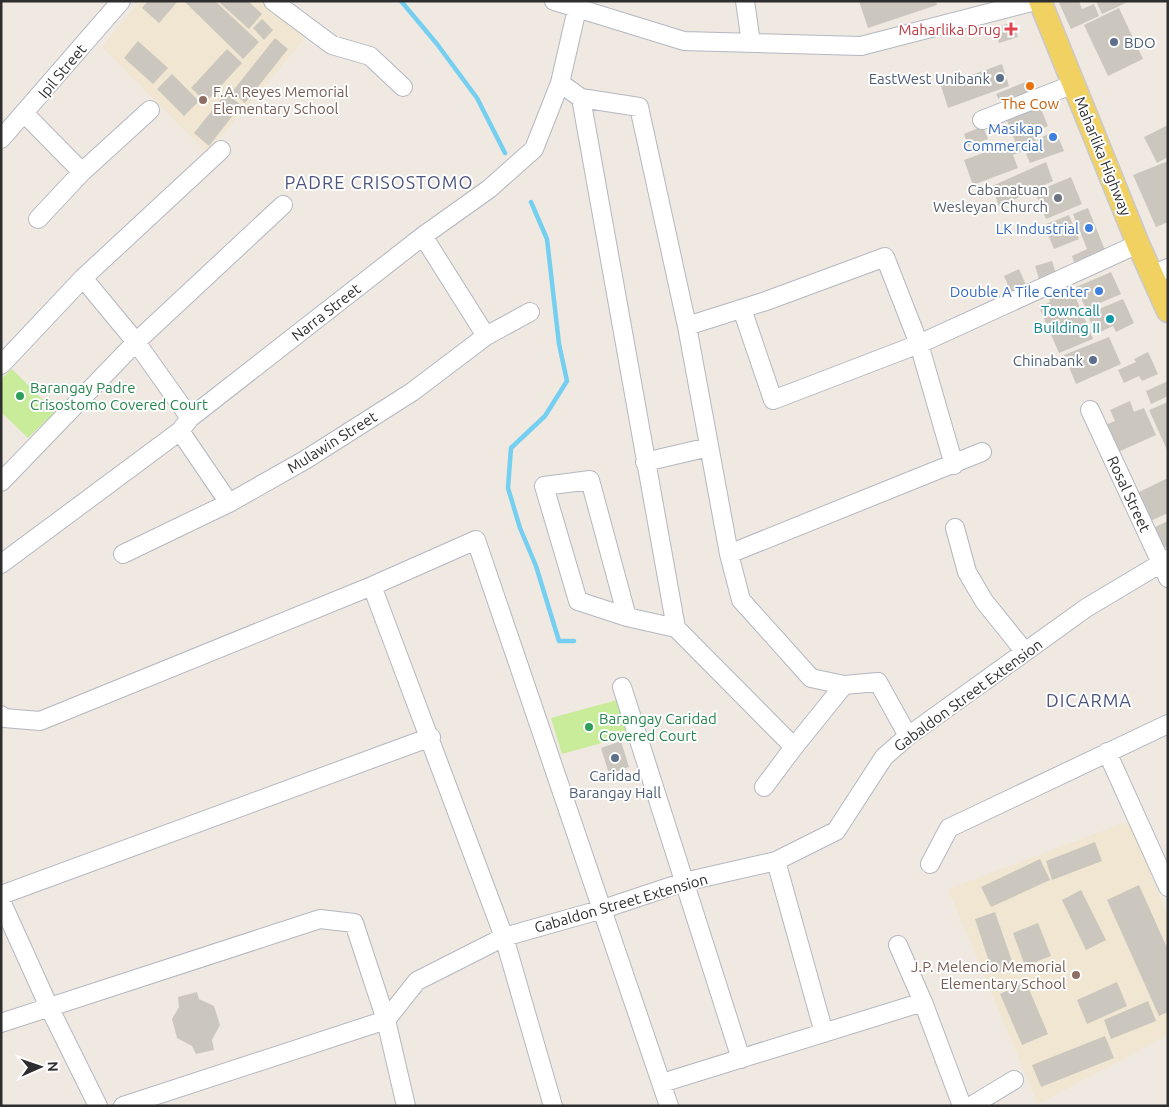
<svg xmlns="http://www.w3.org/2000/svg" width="1169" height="1107" font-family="Ubuntu,sans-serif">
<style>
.education{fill:#f0e6d1}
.pitch{fill:#c9ec9a}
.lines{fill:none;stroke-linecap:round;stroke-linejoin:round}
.stream{stroke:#75cff0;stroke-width:4.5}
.building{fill:#cbc7bf}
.minor-casing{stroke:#b4b7c1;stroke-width:20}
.major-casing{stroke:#c9c9c9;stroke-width:25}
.minor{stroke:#fff;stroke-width:18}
.major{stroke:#f2d163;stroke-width:22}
.health-dot{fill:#e0444e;stroke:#fff;stroke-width:2}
.service-dot{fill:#5c6f8a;stroke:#fff;stroke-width:2}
.food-dot{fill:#e8710a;stroke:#fff;stroke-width:2}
.education-dot{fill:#8d6e63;stroke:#fff;stroke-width:2}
.shop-dot{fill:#3f7fe0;stroke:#fff;stroke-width:2}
.worship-dot{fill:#6b7280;stroke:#fff;stroke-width:2}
.culture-dot{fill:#0f9aa8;stroke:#fff;stroke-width:2}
.leisure-dot{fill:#2e9e5b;stroke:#fff;stroke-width:2}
.labels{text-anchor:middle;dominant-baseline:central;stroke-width:4;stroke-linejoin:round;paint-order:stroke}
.health-label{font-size:15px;fill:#be3a42;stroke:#fff;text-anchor:end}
.service-label{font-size:15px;fill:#4e5e75;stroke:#fff;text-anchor:end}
.street-label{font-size:15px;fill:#2e2e2e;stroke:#fff}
.education-label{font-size:15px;fill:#785e54;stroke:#fff;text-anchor:start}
.food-label{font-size:15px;fill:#c56008;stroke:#fff}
.shop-label{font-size:15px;fill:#366cbe;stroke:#fff;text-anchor:end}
.worship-label{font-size:15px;fill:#5b616d;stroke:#fff;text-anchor:end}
.culture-label{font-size:15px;fill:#0d838f;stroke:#fff;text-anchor:end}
.leisure-label{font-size:15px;fill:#27864d;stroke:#fff;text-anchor:start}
.quarter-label{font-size:18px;letter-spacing:1px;fill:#4d5680;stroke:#fff}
</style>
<rect width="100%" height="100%" fill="#efe9e1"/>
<path class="education" d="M140,1H268L309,34L207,153L102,47Z
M1129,821L1168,916V1035L1038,1104L948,889Z"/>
<path class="pitch" d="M12,369L55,412L28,438L1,412V379Z
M617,700L627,736L562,754L551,718Z"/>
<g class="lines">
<path class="stream" d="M401,1L437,44L477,98L505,153
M531,202L547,239L559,344L567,381L545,416L511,448L508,488L520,528L536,566L559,641H574"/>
</g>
<path class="building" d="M148,1H178L159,23L142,8Z
M184,1H215L259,42L243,59Z
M222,1H248L262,14L249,29L220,3Z
M859,1H936L937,5L868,28Z
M1062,1H1079L1082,9L1094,4L1099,16L1071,29L1059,3Z
M1096,1H1130L1102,14Z
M1119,8L1143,59L1108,76L1084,25Z
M262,19L273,30L264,40L253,28Z
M1013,22L1018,37L999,43L994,28Z
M275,38L288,49L245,103L232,92Z
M138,41L168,68L153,84L124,58Z
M227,49L242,63L206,102L191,88Z
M1002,64L1009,86L948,108L941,86Z
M172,74L199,101L184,116L157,89Z
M1030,80L1034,91L1001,104L996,94Z
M226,93L241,105L209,146L194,133Z
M1039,104L1048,126L1022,137L1033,134L1038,145L1013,155L1018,168L973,185L964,160L1015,141L1006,118Z
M1168,125V157L1157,163L1144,137Z
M983,126L988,139L968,146L964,134Z
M1056,131L1064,151L1030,163L1026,154L1041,147L1037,139Z
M1168,161V222L1156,227L1133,175Z
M1046,162L1053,181L999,207L992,186Z
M1071,177L1082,204L1046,219L1035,192Z
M1088,208L1107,255L1076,267L1072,256L1087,249L1073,214Z
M1069,215L1079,239L1054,249L1044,225Z
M1052,261L1057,277L1040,282L1035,266Z
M1019,269L1026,285L1011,292L1004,276Z
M1111,272L1121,294L1086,309L1076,287Z
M1057,287L1061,296L1073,291L1093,339L1059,353L1039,307L1050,302L1046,291Z
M1123,299L1134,323L1116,332L1113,326L1096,334L1087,314Z
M1109,337L1121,364L1076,384L1064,355Z
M1148,352L1158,374L1142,381L1139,376L1124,383L1118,370L1136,362L1134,359Z
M1168,381V396L1151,404L1146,391Z
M1130,401L1134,412L1144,408L1156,435L1118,452L1105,425L1115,421L1110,410Z
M1168,402V452L1149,410Z
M1168,478V513L1148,522L1135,494Z
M1168,521V546L1161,550L1151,529Z
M621,741L629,767L609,774L601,748Z
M1095,842L1102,861L1052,880L1046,861Z
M1040,859L1050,880L991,907L981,887Z
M1139,885L1168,950V1012L1159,1016L1107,900Z
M1081,890L1106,940L1086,950L1062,900Z
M995,912L1014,967L993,974L975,919Z
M1038,923L1051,956L1025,966L1013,933Z
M1026,982L1048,1034L1022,1045L1000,994Z
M1117,982L1127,1006L1087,1024L1077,1000Z
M197,992L199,999L214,1006L220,1025L212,1040L214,1050L196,1054L192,1046L177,1038L172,1019L179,1007L178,997Z
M1148,1001L1156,1021L1111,1039L1104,1020Z
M1105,1036L1114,1058L1041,1087L1032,1065Z"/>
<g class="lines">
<defs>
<path id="minor" d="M273,1L332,45L370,56L403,87
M554,1L684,41L861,46L1035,1
M745,1L751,43
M560,83L581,98L639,107L687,326L729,554L741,600L811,678L844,685L878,682L908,736
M581,98L676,628L794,747
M25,114L82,172
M982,120L1074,84
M1,139L121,1
M38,219L82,172L150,110
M423,236L486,336
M1152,275L1168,268
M83,278L136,342L190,418
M742,309L773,400L919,344L1138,244
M687,326L766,301L885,257L919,344L954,465
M1,365L83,278L221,150
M1090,410L1168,578
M180,431L229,503
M645,462L709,447
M1,482L136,342L283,205
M955,528L967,572L984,601L1025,652
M123,554L229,503L305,460L412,392L486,336L530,312
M729,554L982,452
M1,564L180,431L190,418L423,236L489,189L534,149L560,83L577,9L576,1
M372,586L504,937L553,1106
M627,617L590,480L544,486L578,601L627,617L676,628
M622,687L741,1059
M1,715L4,718L40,721L372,586L476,540L669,1106
M1107,752L1168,887
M764,787L794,747L844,685
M776,861L824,1033
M930,864L949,828L1168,724
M1,895L431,737
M1,901L49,1007L98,1106
M898,945L923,1002
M1,1023L320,919L354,923L386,1020L406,1106
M662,1083L923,1002L962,1106
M123,1106L386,1020L417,981L504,937L603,909L684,882L776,861L836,831L884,757L908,736L1086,608L1168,559
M971,1106L1014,1080"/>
<path id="major" d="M1040,1L1138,244L1168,311"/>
</defs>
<use href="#minor" class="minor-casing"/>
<use href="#major" class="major-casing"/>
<use href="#minor" class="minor"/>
<use href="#major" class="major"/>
</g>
<path class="health-dot" d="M1008.5 21.5h5v5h5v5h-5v5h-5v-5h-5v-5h5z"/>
<g class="service-dot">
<circle cx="1114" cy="42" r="5"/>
<circle cx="1000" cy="78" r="5"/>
<circle cx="1093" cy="360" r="5"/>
<circle cx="615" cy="758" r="5"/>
</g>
<circle class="food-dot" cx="1030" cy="86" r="5"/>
<g class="education-dot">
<circle cx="203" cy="100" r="5"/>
<circle cx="1076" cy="975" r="5"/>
</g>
<g class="shop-dot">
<circle cx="1053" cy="137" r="5"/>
<circle cx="1089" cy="228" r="5"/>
<circle cx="1099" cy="291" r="5"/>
</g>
<circle class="worship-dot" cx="1058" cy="198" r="5"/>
<circle class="culture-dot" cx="1110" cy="319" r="5"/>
<g class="leisure-dot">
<circle cx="20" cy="396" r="5"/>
<circle cx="589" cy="727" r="5"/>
</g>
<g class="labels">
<g class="health-label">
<text x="1001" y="29">Maharlika Drug</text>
</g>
<g class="service-label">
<text x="1124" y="42" text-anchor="start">BDO</text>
<text x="990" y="78">EastWest Unibank</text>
<text x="1083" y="360">Chinabank</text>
<text x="615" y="775" text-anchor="middle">Caridad<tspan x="615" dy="17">Barangay Hall</tspan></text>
</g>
<g class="street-label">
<text transform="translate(62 71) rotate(-50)">Ipil Street</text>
<text transform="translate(1103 156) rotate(68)">Maharlika Highway</text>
<text transform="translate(326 312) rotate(-38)">Narra Street</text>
<text transform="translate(332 442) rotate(-32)">Mulawin Street</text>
<text transform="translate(1129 494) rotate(65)">Rosal Street</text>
<text transform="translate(968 695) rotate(-36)">Gabaldon Street Extension</text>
<text transform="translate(621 903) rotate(-16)">Gabaldon Street Extension</text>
</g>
<g class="education-label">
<text x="213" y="91">F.A. Reyes Memorial<tspan x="213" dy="17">Elementary School</tspan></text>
<text x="1066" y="966" text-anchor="end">J.P. Melencio Memorial<tspan x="1066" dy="17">Elementary School</tspan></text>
</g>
<g class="food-label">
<text x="1030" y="103">The Cow</text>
</g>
<g class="shop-label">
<text x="1043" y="128">Masikap<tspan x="1043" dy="17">Commercial</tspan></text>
<text x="1079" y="228">LK Industrial</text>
<text x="1089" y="291">Double A Tile Center</text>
</g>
<g class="worship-label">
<text x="1048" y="189">Cabanatuan<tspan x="1048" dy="17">Wesleyan Church</tspan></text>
</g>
<g class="culture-label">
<text x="1100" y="310">Towncall<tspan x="1100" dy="17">Building II</tspan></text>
</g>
<g class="leisure-label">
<text x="30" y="387">Barangay Padre<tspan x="30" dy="17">Crisostomo Covered Court</tspan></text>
<text x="599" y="718">Barangay Caridad<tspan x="599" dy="17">Covered Court</tspan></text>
</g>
<g class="quarter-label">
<text x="379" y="182">PADRE CRISOSTOMO</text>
<text x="1089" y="700">DICARMA</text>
</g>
</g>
<rect width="1169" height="1107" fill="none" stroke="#2e2e2e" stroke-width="5"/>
<g transform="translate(40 1067) rotate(88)" stroke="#ffffff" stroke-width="4" paint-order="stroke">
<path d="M0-4L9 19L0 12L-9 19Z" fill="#2e2e2e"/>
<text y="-8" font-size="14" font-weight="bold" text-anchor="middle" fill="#2e2e2e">N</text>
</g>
</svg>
